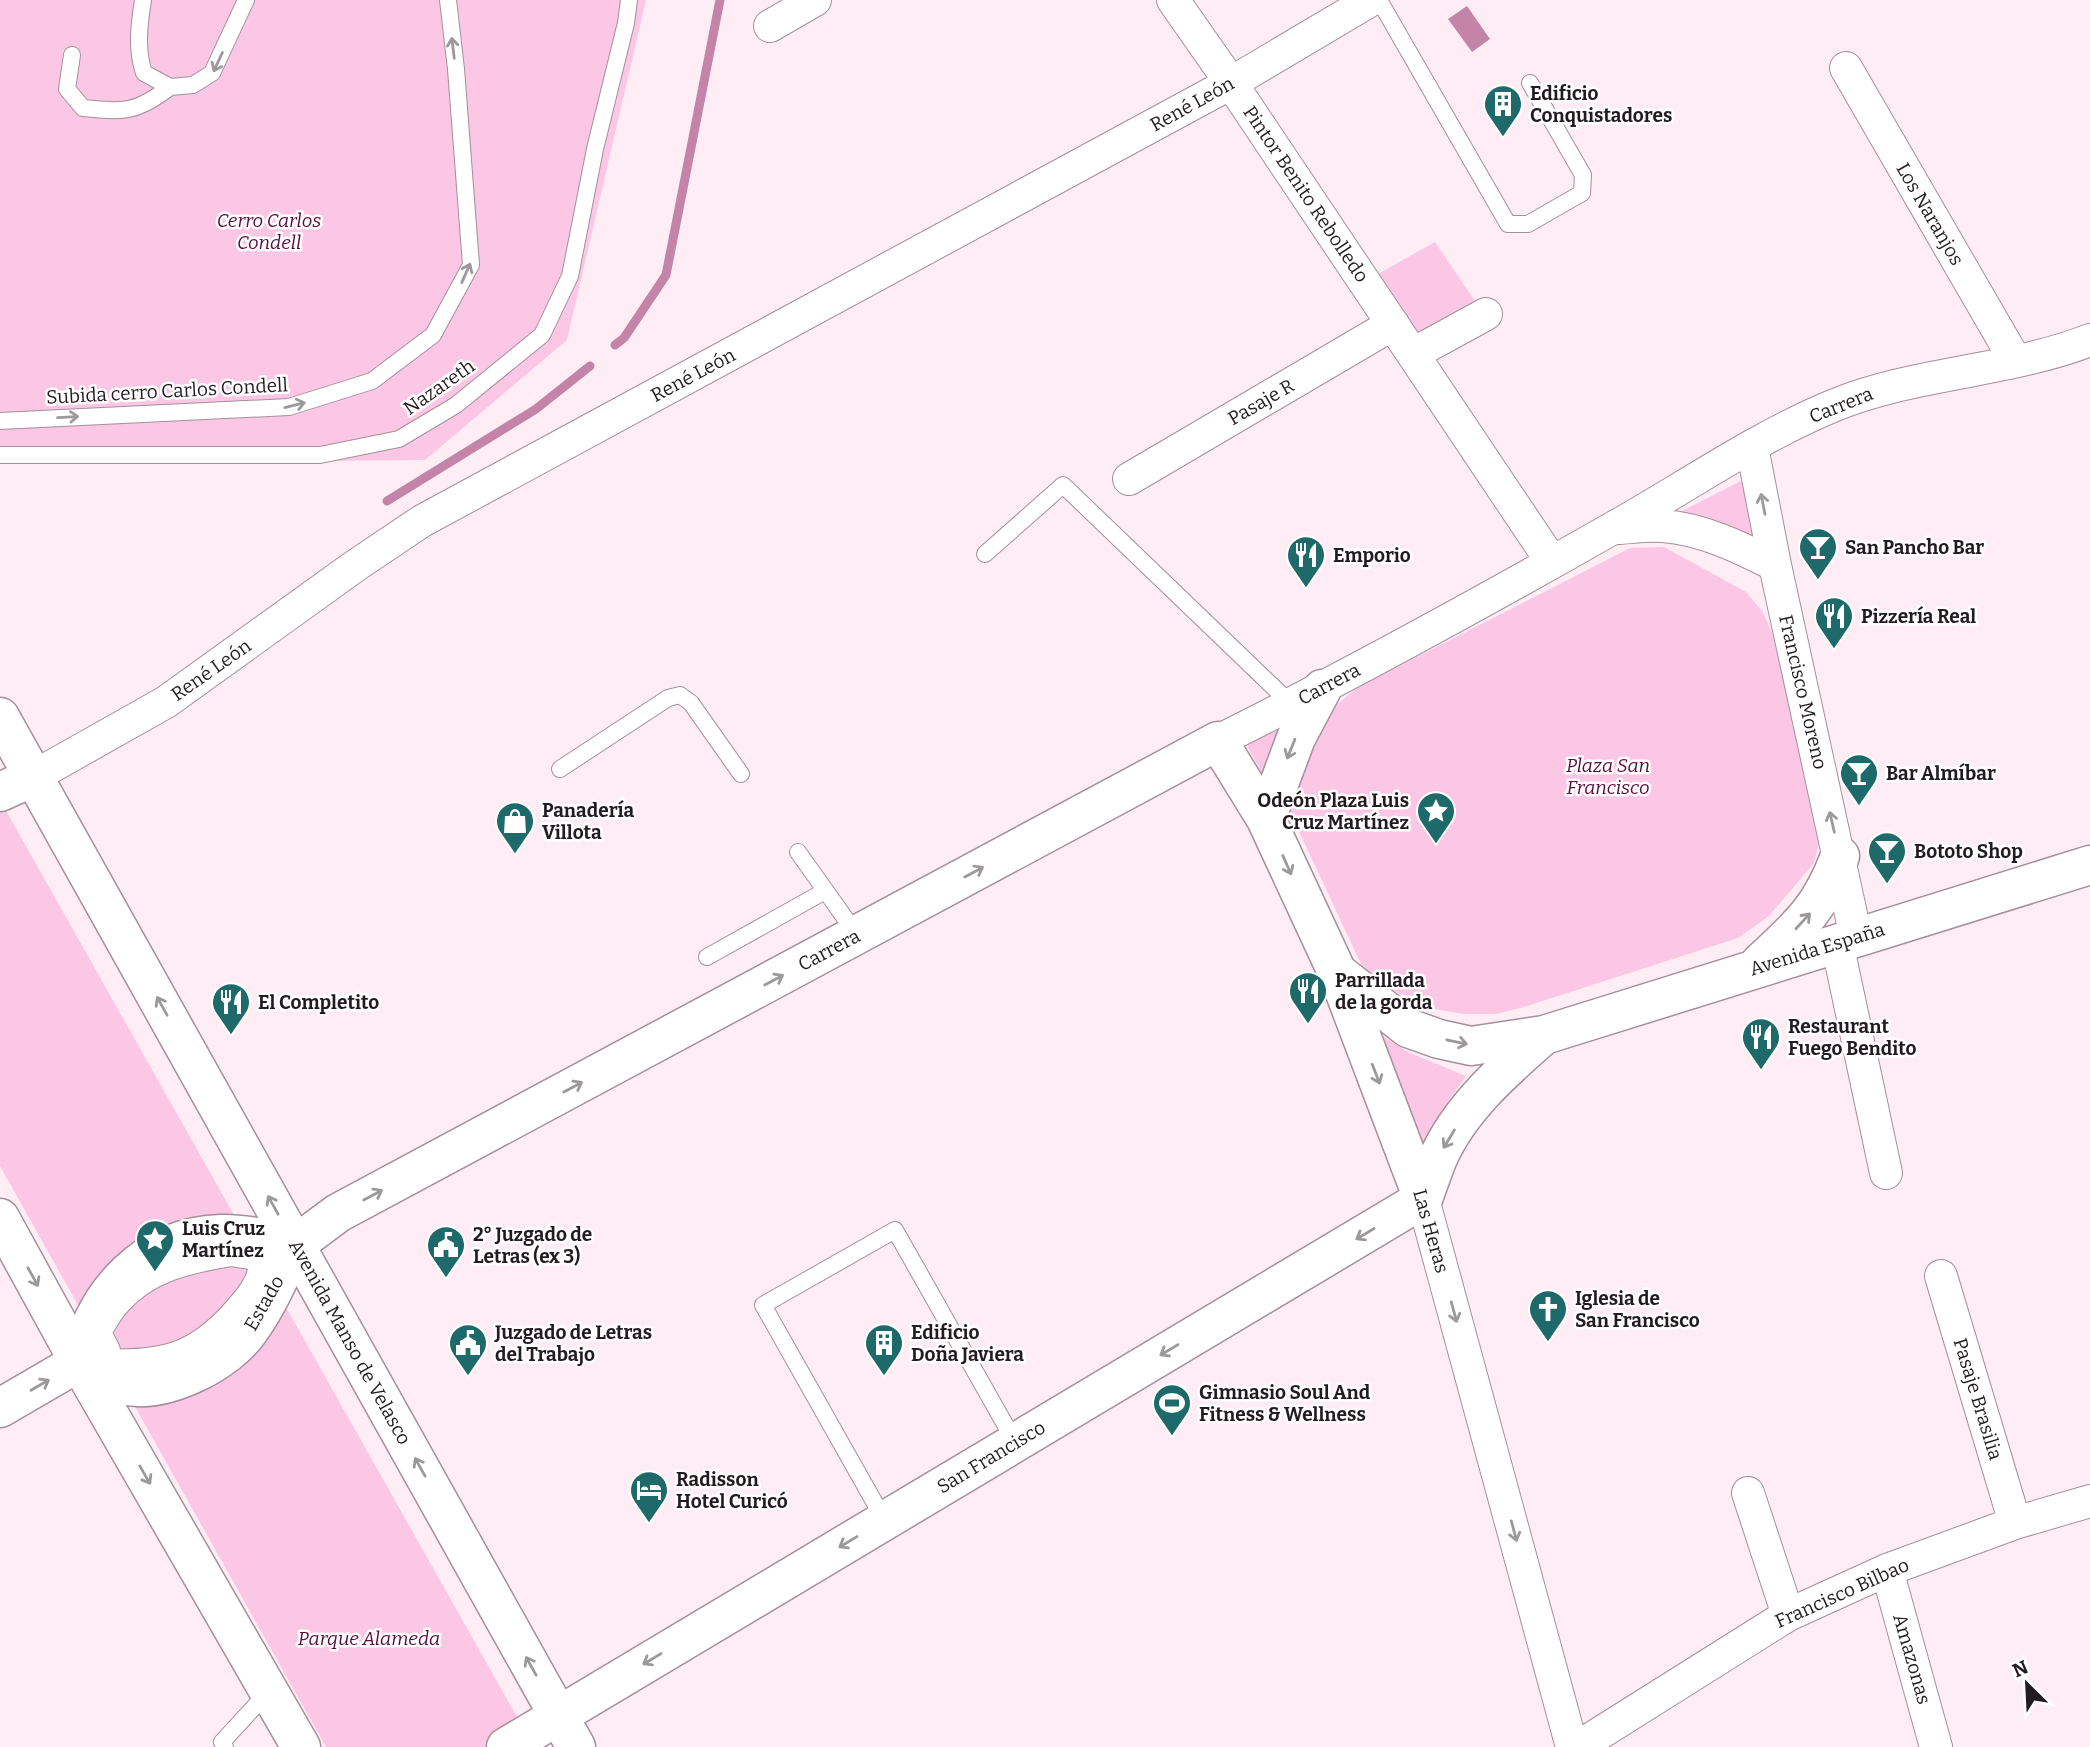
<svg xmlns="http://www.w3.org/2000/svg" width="2090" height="1747" font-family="Bitter,serif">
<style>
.green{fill:#fbc7e4}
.water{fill:#c484a8}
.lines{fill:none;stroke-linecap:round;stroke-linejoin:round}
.stream{stroke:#c484a8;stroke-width:9}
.lane-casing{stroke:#a48f9a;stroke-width:18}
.street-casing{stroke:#a48f9a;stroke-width:34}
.secondary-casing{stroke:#a48f9a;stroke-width:41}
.primary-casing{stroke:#a48f9a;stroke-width:41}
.lane{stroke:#fff;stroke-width:16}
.street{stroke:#fff;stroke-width:32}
.secondary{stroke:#fff;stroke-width:38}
.primary{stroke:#fff;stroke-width:38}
.oneway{stroke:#9c989b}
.labels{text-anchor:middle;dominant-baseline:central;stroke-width:5;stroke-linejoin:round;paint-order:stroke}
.poi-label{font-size:19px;font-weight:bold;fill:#231b20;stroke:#fff;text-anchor:start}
.street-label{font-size:19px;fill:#231b20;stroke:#fff}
.park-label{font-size:19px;font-style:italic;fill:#590c41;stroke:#fff}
</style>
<rect width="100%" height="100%" fill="#ffedf6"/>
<path class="green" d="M0,0H646L567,340L425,460L0,464Z
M1435,242L1477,304L1417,339L1378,274Z
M1741,481L1760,547L1678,513Z
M1664,547L1746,592L1762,611L1774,637L1818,808L1820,839L1814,863L1769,916L1738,938L1524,1007L1496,1014H1464L1434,1009L1379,984L1361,964L1288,808L1292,775L1335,706L1358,687L1630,548Z
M1280,724L1263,775L1247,746Z
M0,800L534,1747H326L0,1166Z
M1379,1034L1408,1052L1466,1076L1449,1100L1422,1153Z"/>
<path class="water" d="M1467,6L1490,39L1472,52L1448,19Z"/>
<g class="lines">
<path class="stream" d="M615,345L624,338L666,275L720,0
M387,501L536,409L590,366"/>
<defs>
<path id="lane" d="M143,0C139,25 136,49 144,73L170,87L193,85L212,73L246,0
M1379,0L1508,224H1528L1582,193L1583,175L1530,83
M72,55L67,89L83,108C125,112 136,113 170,87
M0,421L289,407L372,381L433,335L471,265L456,69L448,0
M0,455H320L399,439L456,405L542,335L570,276L595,149L626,23L629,0
M985,554L1063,485L1291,704
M560,769L668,698L680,695L691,703L741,774
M798,852L857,935
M707,957L825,891
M885,1521L763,1305L895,1230L1015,1442
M225,1747L222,1742L269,1691"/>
<path id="street" d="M1173,0L1231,83L1552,562
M770,26L815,0
M1846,68L2015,360
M1413,354L1486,314
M1752,447L1775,565L1856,937
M1129,479L1393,324
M1619,528C1633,527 1648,525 1663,526C1703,529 1739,547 1775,565
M1218,741C1352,674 1483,602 1613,528C1686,487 1757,437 1835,405C1916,372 2008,372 2090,340
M33,777L166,702L355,566L422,521L1231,83L1371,0
M1837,943L1886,1173
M1423,1199L1572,1747
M231,1250L257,1254L264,1260C267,1277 256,1292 246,1304C203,1357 169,1368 102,1365L104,1351L94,1332C101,1322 107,1309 116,1300C146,1266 188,1257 231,1250Z
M1941,1276L2015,1523
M1748,1493L1788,1615
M1887,1570L1936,1747
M1578,1747L1788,1615L1887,1570L2015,1523L2090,1501"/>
<path id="secondary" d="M0,792L33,777
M1266,819L1296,738L1322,689
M1760,963C1800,926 1821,908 1840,856
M1337,972L1408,1028L1439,1039L1471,1046L1544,1035L2090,865
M1423,1199C1428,1185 1433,1171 1438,1158C1460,1108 1504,1070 1544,1035
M79,1362C95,1292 145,1237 220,1234C245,1233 271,1240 295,1245L338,1213L1218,741L1266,819L1337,972L1423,1199
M79,1362C120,1395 154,1393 199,1371C217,1362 238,1347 249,1331C268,1305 281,1274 295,1245
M0,1408L79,1362
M506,1747L1423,1199"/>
<path id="primary" d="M0,717L576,1747
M0,1218L79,1362L301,1747"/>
</defs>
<use href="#lane" class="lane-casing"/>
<use href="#street" class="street-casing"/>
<use href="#secondary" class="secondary-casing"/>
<use href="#primary" class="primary-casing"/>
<use href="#lane" class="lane"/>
<use href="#street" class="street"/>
<use href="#secondary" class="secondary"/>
<use href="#primary" class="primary"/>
</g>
<defs><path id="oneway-shaft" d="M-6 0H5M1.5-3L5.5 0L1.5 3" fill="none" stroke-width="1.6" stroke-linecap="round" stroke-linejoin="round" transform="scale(1.75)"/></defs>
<g class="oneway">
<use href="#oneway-shaft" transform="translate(453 48) rotate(-97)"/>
<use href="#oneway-shaft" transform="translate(218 62) rotate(115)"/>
<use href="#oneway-shaft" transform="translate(466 273) rotate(-66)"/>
<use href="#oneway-shaft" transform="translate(295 405) rotate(-14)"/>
<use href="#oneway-shaft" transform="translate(68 417) rotate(-3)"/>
<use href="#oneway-shaft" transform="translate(1763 504) rotate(-101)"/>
<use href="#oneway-shaft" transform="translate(1291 749) rotate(112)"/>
<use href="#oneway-shaft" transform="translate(1832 822) rotate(-103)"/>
<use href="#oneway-shaft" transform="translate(1287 865) rotate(66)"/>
<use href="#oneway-shaft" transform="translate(974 872) rotate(-28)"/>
<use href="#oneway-shaft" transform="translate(1803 921) rotate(-47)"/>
<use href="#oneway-shaft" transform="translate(774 980) rotate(-28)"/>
<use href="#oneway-shaft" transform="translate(162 1006) rotate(-119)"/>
<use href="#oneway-shaft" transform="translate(1457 1042) rotate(12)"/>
<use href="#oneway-shaft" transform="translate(1376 1074) rotate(69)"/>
<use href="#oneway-shaft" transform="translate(573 1087) rotate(-28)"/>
<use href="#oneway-shaft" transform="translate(1449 1139) rotate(121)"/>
<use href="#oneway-shaft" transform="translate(373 1195) rotate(-28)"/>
<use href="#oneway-shaft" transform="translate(273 1205) rotate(-119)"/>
<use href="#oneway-shaft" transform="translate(1365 1234) rotate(149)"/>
<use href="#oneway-shaft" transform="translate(33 1277) rotate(61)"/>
<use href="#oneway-shaft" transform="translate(1454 1312) rotate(75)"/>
<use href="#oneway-shaft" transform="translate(1169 1350) rotate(149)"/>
<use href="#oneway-shaft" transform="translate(40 1385) rotate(-30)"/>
<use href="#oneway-shaft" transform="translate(420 1467) rotate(-119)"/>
<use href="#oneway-shaft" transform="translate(145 1475) rotate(60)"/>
<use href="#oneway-shaft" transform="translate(1514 1531) rotate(75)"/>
<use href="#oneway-shaft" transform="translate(848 1542) rotate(149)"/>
<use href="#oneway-shaft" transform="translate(652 1659) rotate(149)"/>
<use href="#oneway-shaft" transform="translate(531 1666) rotate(-119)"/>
</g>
<defs>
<symbol id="building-pin" viewBox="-11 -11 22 30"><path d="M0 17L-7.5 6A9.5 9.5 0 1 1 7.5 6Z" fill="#1e6a6a" stroke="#fff"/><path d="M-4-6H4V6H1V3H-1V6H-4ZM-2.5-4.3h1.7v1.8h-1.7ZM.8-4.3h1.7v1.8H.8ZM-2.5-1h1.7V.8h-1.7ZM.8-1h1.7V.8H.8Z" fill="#fff"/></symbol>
<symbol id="bar-pin" viewBox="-11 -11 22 30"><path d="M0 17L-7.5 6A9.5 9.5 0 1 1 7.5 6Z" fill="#1e6a6a" stroke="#fff"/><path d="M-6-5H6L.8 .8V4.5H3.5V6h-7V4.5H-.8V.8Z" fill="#fff"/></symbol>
<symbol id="restaurant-pin" viewBox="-11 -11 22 30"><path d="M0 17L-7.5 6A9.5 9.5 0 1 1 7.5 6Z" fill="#1e6a6a" stroke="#fff"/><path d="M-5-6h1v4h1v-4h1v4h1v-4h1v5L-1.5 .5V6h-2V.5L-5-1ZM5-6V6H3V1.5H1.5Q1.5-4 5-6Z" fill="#fff"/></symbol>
<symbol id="sight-pin" viewBox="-11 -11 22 30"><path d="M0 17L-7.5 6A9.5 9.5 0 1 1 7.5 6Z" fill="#1e6a6a" stroke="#fff"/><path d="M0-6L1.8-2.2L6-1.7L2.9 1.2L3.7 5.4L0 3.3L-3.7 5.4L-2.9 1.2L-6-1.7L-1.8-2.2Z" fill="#fff"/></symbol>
<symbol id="shop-pin" viewBox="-11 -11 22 30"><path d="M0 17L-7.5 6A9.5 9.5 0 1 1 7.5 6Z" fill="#1e6a6a" stroke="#fff"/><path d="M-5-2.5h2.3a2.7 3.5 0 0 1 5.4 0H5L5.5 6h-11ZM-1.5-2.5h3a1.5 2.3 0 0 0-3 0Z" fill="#fff"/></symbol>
<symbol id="civic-pin" viewBox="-11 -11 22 30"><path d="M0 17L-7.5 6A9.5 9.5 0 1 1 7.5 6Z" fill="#1e6a6a" stroke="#fff"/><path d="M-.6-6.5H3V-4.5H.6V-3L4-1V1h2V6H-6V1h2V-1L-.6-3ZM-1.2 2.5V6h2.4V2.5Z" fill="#fff"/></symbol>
<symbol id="church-pin" viewBox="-11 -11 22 30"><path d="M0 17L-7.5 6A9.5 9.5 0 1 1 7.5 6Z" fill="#1e6a6a" stroke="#fff"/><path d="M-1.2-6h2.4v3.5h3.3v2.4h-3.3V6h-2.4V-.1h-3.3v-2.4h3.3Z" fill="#fff"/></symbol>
<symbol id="stadium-pin" viewBox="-11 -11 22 30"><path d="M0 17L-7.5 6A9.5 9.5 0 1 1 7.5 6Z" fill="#1e6a6a" stroke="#fff"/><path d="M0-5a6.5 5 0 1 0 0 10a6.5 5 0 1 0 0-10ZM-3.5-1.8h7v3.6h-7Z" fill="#fff"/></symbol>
<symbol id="hotel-pin" viewBox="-11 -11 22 30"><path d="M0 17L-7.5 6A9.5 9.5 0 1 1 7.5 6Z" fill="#1e6a6a" stroke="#fff"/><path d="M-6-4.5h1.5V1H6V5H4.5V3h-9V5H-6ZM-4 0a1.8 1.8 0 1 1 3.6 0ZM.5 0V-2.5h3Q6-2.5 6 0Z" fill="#fff"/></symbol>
</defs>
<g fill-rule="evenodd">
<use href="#building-pin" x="1481" y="82" width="44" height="60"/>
<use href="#bar-pin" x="1796" y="525" width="44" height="60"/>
<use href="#restaurant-pin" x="1284" y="533" width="44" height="60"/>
<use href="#restaurant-pin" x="1812" y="594" width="44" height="60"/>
<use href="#bar-pin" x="1837" y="751" width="44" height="60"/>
<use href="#sight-pin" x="1414" y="789" width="44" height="60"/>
<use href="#shop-pin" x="493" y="799" width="44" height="60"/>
<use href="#bar-pin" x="1865" y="829" width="44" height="60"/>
<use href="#restaurant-pin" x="1286" y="969" width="44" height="60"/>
<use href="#restaurant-pin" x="209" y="980" width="44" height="60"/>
<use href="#restaurant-pin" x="1739" y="1015" width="44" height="60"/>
<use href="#sight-pin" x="133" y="1217" width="44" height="60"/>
<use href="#civic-pin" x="424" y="1223" width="44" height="60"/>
<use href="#church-pin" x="1526" y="1287" width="44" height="60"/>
<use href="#civic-pin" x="446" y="1321" width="44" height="60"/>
<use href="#building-pin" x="862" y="1321" width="44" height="60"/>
<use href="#stadium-pin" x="1150" y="1381" width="44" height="60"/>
<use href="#hotel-pin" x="627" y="1468" width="44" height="60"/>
</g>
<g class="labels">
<g class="poi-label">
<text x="1530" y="93">Edificio<tspan x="1530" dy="22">Conquistadores</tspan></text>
<text x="1845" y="547">San Pancho Bar</text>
<text x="1333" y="555">Emporio</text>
<text x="1861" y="616">Pizzería Real</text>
<text x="1886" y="773">Bar Almíbar</text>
<text x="1409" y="800" text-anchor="end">Odeón Plaza Luis<tspan x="1409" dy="22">Cruz Martínez</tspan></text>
<text x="542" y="810">Panadería<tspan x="542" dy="22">Villota</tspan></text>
<text x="1914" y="851">Bototo Shop</text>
<text x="1335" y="980">Parrillada<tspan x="1335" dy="22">de la gorda</tspan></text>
<text x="258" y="1002">El Completito</text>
<text x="1788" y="1026">Restaurant<tspan x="1788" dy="22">Fuego Bendito</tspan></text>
<text x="182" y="1228">Luis Cruz<tspan x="182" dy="22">Martínez</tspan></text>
<text x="473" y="1234">2° Juzgado de<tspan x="473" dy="22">Letras (ex 3)</tspan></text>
<text x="1575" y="1298">Iglesia de<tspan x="1575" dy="22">San Francisco</tspan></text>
<text x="495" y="1332">Juzgado de Letras<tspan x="495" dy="22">del Trabajo</tspan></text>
<text x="911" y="1332">Edificio<tspan x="911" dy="22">Doña Javiera</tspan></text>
<text x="1199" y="1392">Gimnasio Soul And<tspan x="1199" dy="22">Fitness &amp; Wellness</tspan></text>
<text x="676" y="1479">Radisson<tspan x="676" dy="22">Hotel Curicó</tspan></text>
</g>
<g class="street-label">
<text transform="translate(1192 104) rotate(-29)">René León</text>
<text transform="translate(1306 194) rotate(56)">Pintor Benito Rebolledo</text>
<text transform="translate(1930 214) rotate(60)">Los Naranjos</text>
<text transform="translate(693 375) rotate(-28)">René León</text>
<text transform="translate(439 387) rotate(-35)">Nazareth</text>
<text transform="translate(167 391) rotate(-3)">Subida cerro Carlos Condell</text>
<text transform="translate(1261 402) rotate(-30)">Pasaje R</text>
<text transform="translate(1841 405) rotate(-22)">Carrera</text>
<text transform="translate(211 670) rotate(-35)">René León</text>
<text transform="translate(1329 684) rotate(-28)">Carrera</text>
<text transform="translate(1803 692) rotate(77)">Francisco Moreno</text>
<text transform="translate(1817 949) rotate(-17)">Avenida España</text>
<text transform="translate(829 950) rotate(-28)">Carrera</text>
<text transform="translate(1431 1231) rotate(74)">Las Heras</text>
<text transform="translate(264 1303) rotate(-60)">Estado</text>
<text transform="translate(350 1342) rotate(61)">Avenida Manso de Velasco</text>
<text transform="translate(1978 1399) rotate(73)">Pasaje Brasilia</text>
<text transform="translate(991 1457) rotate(-31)">San Francisco</text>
<text transform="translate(1842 1593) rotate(-24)">Francisco Bilbao</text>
<text transform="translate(1912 1659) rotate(74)">Amazonas</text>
</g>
<g class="park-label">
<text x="269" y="220">Cerro Carlos<tspan x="269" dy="22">Condell</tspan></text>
<text x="1608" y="765">Plaza San<tspan x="1608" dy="22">Francisco</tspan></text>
<text x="369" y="1638">Parque Alameda</text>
</g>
</g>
<g transform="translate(2027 1684) rotate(336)" stroke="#ffffff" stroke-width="5" paint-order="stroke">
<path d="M0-5L12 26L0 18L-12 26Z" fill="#231b20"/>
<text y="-10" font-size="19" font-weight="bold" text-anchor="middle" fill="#231b20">N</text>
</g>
</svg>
